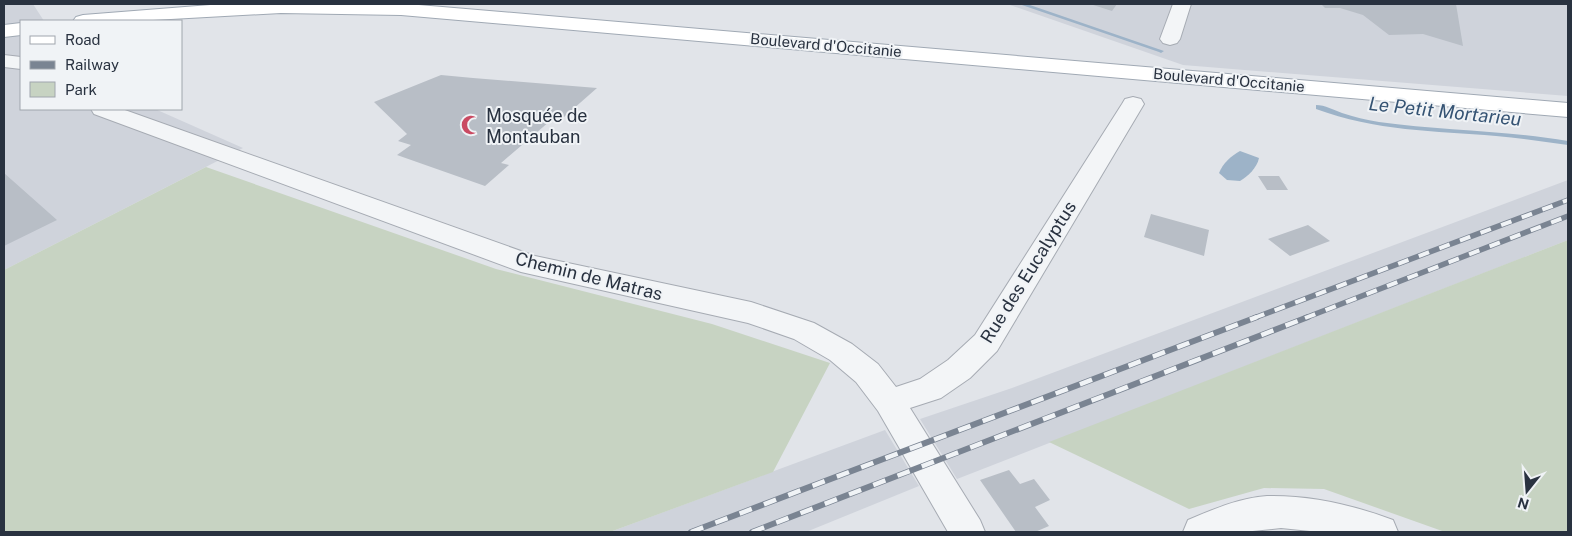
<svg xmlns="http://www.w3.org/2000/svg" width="1572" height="536" font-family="'Public Sans',sans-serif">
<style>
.built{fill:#cfd3db}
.green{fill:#c7d3c2}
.water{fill:#9db3c8}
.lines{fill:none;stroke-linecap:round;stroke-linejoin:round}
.stream{fill:#9db3c8;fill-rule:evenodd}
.building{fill:#b8bec6}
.minor-casing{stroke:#a6abb3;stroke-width:2}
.primary-casing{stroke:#a0a9b4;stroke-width:2}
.minor{fill:#f3f5f7;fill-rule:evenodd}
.primary{fill:#fff;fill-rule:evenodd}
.rail-far1-casing{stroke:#7a8492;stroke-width:5.5}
.rail-casing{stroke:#7a8492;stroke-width:6}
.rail-far1{stroke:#f0f3f6;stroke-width:4;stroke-dasharray:11;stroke-linecap:butt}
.rail{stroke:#f0f3f6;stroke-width:4.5;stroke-dasharray:13;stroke-linecap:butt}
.labels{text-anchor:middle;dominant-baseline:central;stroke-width:4;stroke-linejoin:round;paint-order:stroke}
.far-street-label{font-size:15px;fill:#293240;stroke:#f0f3f6}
.poi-label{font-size:18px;fill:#293240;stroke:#f0f3f6;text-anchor:start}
.street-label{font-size:18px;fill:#293240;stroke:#f0f3f6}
.water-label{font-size:19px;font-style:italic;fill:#355373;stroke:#f0f3f6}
</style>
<rect width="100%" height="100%" fill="#e1e4e9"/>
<path class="built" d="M4,4H33L44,21H21V109H155L243,148L4,270Z
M1007,4H1568V96L1183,65Z
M1568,180V240L957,479L920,419L1012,388Z
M885,430L919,486L806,532H610Z"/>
<path class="green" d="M206,167L496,269L712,324L830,363L773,472L610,532H4V270Z
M1568,240V532H1445L1324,489L1264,488L1189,509L1049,442Z"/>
<path class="water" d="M1240,151L1259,158C1257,168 1248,176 1240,181L1227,180L1219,173C1223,163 1231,156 1240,151Z"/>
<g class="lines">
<path class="stream" d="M1019,4H1027L1164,51L1161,53L1159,52Z
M1316,105C1325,105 1334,110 1342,113C1354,117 1366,120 1379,122C1442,131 1506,130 1568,141V145C1544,142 1521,138 1496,136C1435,131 1375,131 1316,109Z"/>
</g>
<path class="building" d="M1090,4H1117L1112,11Z
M1321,4H1456L1463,46L1423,34L1389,35L1363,15L1340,8H1325Z
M441,75L473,78L597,88L564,117L557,115L501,163L509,165L485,186L397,155L411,145L398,141L407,134L374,102Z
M4,173L57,220L4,246Z
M1258,176H1279L1288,190H1267Z
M1151,214L1209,230L1204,256L1144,237Z
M1308,225L1330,241L1290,256L1268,239Z
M1009,470L1020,484L1034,479L1050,500L1035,507L1049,526L1035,532H1016L980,480Z"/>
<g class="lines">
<defs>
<path id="minor" d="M1173,4H1191L1180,39L1177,43L1170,45L1163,43L1160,39Z
M4,55L21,57V69L4,67Z
M1133,97L1141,99L1144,104L997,351L970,378L941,398L910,408L980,520L985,532H948L878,411L856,382L830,360L794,339L748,323L521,272L94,114L91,109H122L535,256L751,302L814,323L852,344L878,364L896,387L920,379L948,360L975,335L1122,104L1125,99Z
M1267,496C1310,495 1353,505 1393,520L1398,532H1320L1281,528L1243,532H1183L1188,520C1214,509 1239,498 1267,496Z"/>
<path id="primary" d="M223,4H407L1568,103V117L401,15L281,13L135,21H73L76,17L83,15Z
M21,23V35L4,37V25Z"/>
</defs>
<use href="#minor" class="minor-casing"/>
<use href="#primary" class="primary-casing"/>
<use href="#minor" class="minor"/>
<use href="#primary" class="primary"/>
<defs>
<path id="rail-far1" d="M1254,318L1568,200
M1305,318L1568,216"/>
<path id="rail" d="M691,532L1257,317
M752,532L1308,317"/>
</defs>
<use href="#rail-far1" class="rail-far1-casing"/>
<use href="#rail" class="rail-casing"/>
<use href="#rail-far1" class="rail-far1"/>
<use href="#rail" class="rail"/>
</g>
<defs>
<symbol id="mosque-bare" viewBox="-9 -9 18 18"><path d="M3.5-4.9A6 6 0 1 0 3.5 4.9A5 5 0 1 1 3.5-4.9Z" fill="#ca4a62" stroke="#f0f3f6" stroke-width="2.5" paint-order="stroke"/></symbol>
</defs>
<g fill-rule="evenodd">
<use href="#mosque-bare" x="457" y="111" width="28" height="28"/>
</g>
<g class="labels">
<g class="far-street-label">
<text transform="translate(826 45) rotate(5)">Boulevard d'Occitanie</text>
<text transform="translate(1229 80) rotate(5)">Boulevard d'Occitanie</text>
</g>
<g class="poi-label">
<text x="486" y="115">Mosquée de<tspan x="486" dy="21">Montauban</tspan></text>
</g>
<g class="street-label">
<text transform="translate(1028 272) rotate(-58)">Rue des Eucalyptus</text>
<text transform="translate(589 276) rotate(14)">Chemin de Matras</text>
</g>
<g class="water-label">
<text transform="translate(1445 111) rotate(6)">Le Petit Mortarieu</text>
</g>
</g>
<rect width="1572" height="536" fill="none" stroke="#293240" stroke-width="10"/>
<rect x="20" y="20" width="162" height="90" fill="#f0f3f6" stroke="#a0a6ad"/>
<rect x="30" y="36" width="25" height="8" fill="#ffffff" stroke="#a0a6ad"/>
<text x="65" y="45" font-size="15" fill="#293240">Road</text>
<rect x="30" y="61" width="25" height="8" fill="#7a8492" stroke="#a0a6ad"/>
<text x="65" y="70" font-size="15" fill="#293240">Railway</text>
<rect x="30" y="82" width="25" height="15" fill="#c7d3c2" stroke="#a0a6ad"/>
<text x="65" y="95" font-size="15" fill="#293240">Park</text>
<g transform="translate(1527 491) rotate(197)" stroke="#f0f3f6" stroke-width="4" paint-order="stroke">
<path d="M0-4L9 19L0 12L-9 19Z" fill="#293240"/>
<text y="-8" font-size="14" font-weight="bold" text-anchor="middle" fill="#293240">N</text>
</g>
</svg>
